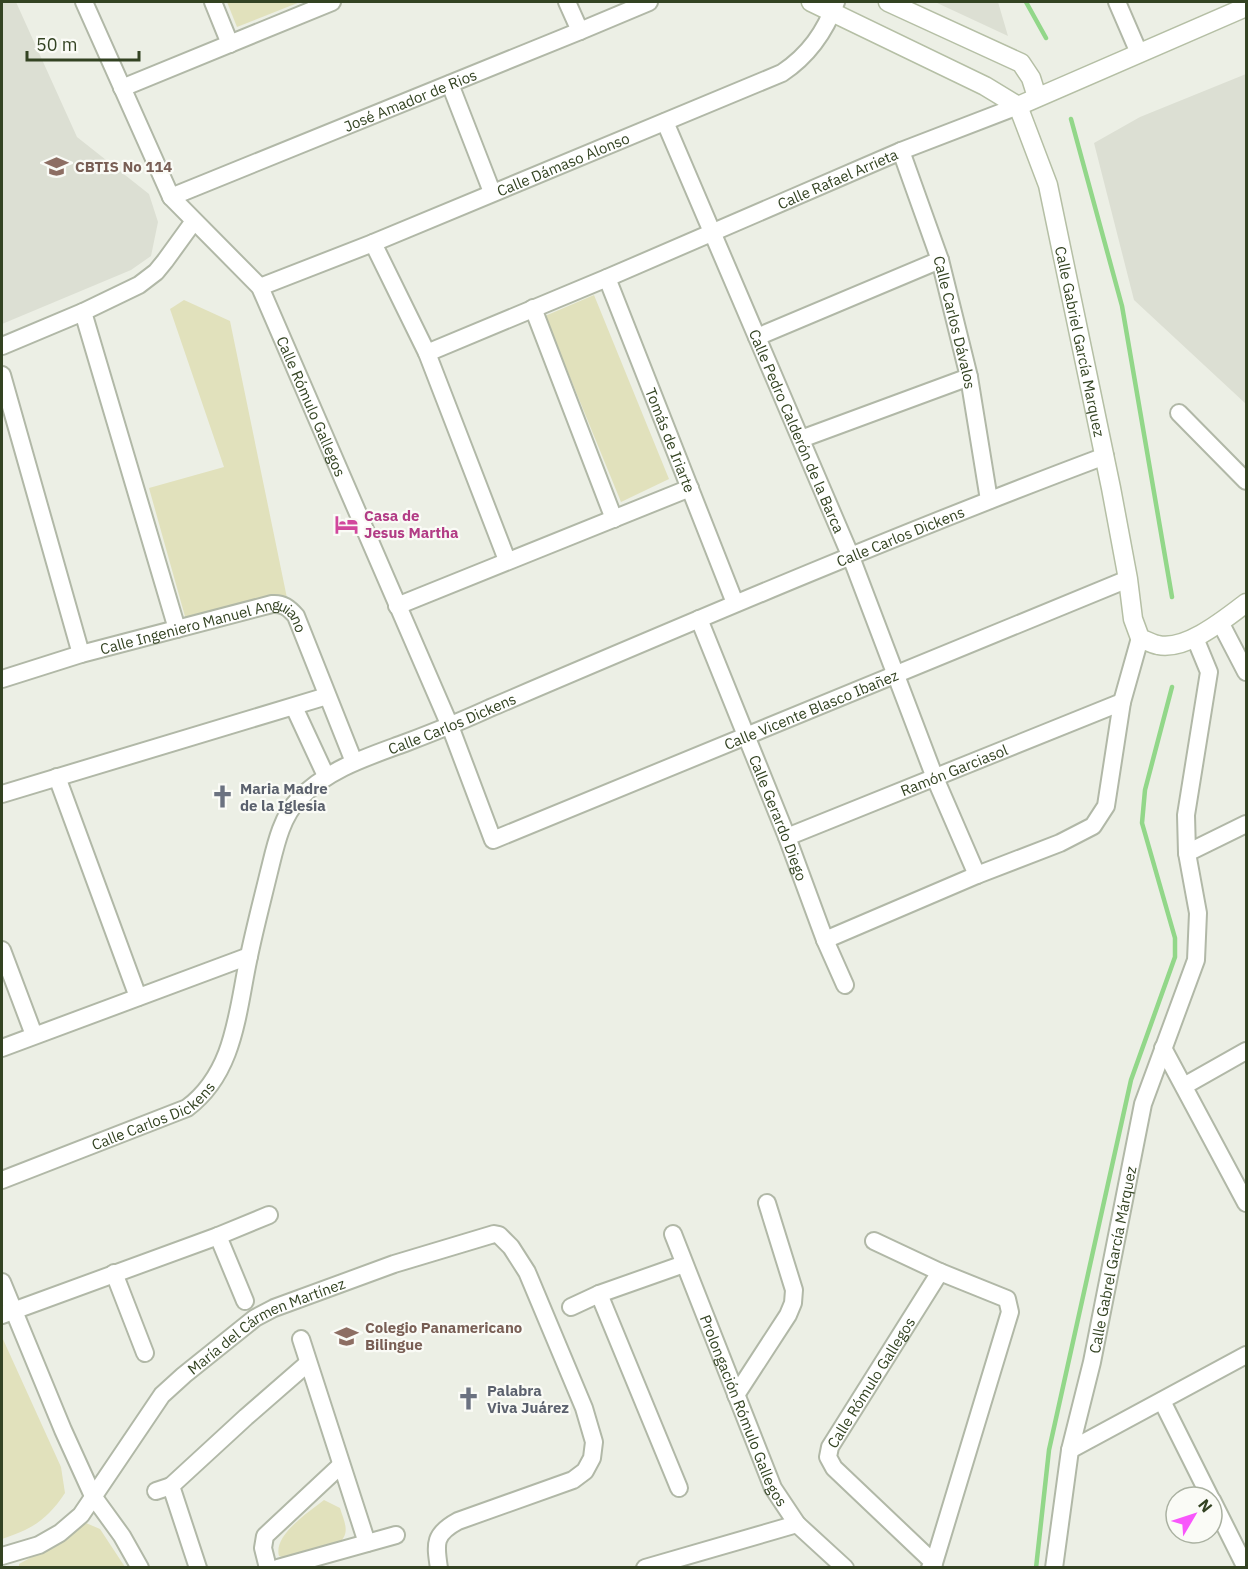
<svg xmlns="http://www.w3.org/2000/svg" width="1248" height="1569" font-family="'IBM Plex Sans',sans-serif">
<style>
.built{fill:#dcdfd3}
.green{fill:#e1e1bc}
.lines{fill:none;stroke-linecap:round;stroke-linejoin:round}
.stream{stroke:#92d789;stroke-width:4.5}
.street-casing{stroke:#b1b8a7;stroke-width:20}
.secondary-casing{stroke:#b5bfa5;stroke-width:21}
.street{stroke:#fff;stroke-width:16}
.secondary{stroke:#fff;stroke-width:18}
.labels{text-anchor:middle;dominant-baseline:central;stroke-width:4.5;stroke-linejoin:round;paint-order:stroke}
.street-label{font-size:15px;fill:#334322;stroke:#fafbf6}
.education-label{font-size:15px;font-weight:bold;fill:#785e54;stroke:#fafbf6;text-anchor:start}
.hotel-label{font-size:15px;font-weight:bold;fill:#b23c85;stroke:#fafbf6;text-anchor:start}
.worship-label{font-size:15px;font-weight:bold;fill:#5b616d;stroke:#fafbf6;text-anchor:start}
</style>
<rect width="100%" height="100%" fill="#ecefe5"/>
<path class="built" d="M2,2H16L77,137L149,194L158,222L151,256L131,270L2,324Z
M935,2H998L1008,36Z
M1246,74V404L1134,300L1094,143L1140,117Z"/>
<path class="green" d="M227,2H300L237,27Z
M594,295L669,479L621,502L545,316Z
M184,300L230,321L287,598L186,620L149,488L224,467L170,309Z
M2,1337L61,1467L65,1493C47,1520 32,1529 2,1539Z
M324,1500L340,1508C344,1521 351,1533 339,1543L285,1558L279,1556C273,1535 309,1512 324,1500Z
M86,1523L100,1529L125,1567L19,1568V1564L70,1536Z"/>
<g class="lines">
<path class="stream" d="M1026,2L1046,38
M1071,119L1122,306L1172,597
M1036,1568L1049,1450L1131,1080L1175,957V938L1142,823L1145,790L1172,687"/>
<defs>
<g id="street">
<path id="s1" d="M84,2L171,197L260,287L450,726L493,840L1128,579"/>
<path d="M213,2L230,44"/>
<path d="M567,2L580,31"/>
<path d="M1117,2L1139,53"/>
<path d="M450,84L492,192"/>
<path d="M122,88L332,2"/>
<path id="s2" d="M665,122L851,557L935,778L977,875"/>
<path id="s3" d="M901,151L940,260L969,377L989,500"/>
<path id="s4" d="M171,197L580,31L649,2"/>
<path d="M373,243L427,353L507,560"/>
<path id="s5" d="M607,278L735,603"/>
<path id="s6" d="M260,287L373,243L782,73C809,55 825,32 836,2"/>
<path d="M533,308L614,519"/>
<path d="M83,312L177,629"/>
<path d="M757,337L940,260"/>
<path d="M2,346L83,312L139,285L156,272L165,261L194,221"/>
<path id="s7" d="M427,353L607,278L901,151L1018,106"/>
<path d="M2,375L81,654"/>
<path d="M1179,413L1246,481"/>
<path d="M801,439L969,377"/>
<path d="M397,606L690,488"/>
<path id="s8" d="M699,619L787,837L825,940L845,985"/>
<path d="M1220,622L1246,672"/>
<path id="s9" d="M2,679L81,654L272,604C283,603 289,608 296,616L354,762"/>
<path d="M294,707L326,776"/>
<path d="M57,777L138,997"/>
<path d="M2,794L327,696"/>
<path id="s10" d="M787,837L1122,702"/>
<path d="M1187,853L1246,824"/>
<path d="M825,940L977,875L1060,843L1093,826L1106,806L1122,702L1140,638"/>
<path d="M2,950L34,1035"/>
<path d="M2,1048L249,956"/>
<path d="M1163,1048L1246,1203"/>
<path d="M1184,1086L1246,1051"/>
<path id="s11" d="M2,1180L187,1108C234,1073 237,1014 248,961C254,931 262,901 269,872C275,848 281,817 299,799C328,769 367,757 405,743C434,732 462,721 490,708C694,621 897,534 1105,456"/>
<path id="s12" d="M673,1234L773,1488L797,1524L845,1568"/>
<path d="M218,1236L245,1301"/>
<path d="M874,1241L940,1272L1007,1299L1010,1312L934,1563L930,1568"/>
<path d="M114,1273L145,1353"/>
<path d="M2,1282L63,1430L93,1496L122,1536L140,1568"/>
<path d="M599,1294L679,1488"/>
<path d="M571,1307L599,1294L684,1264"/>
<path d="M2,1315L218,1236L269,1215"/>
<path d="M301,1339L367,1543"/>
<path d="M736,1395L788,1315L793,1303L794,1290L767,1203"/>
<path d="M1162,1401L1210,1497"/>
<path d="M1070,1450L1246,1355"/>
<path d="M156,1491L171,1486"/>
<path d="M1212,1500L1246,1568"/>
<path id="s13" d="M2,1556L39,1545L60,1533L81,1515L162,1395L184,1375L255,1318L274,1308L394,1264L494,1234L499,1235L511,1247L527,1272L584,1408L594,1442L592,1458L585,1471L573,1480L458,1521C434,1534 435,1543 439,1568"/>
<path id="s14" d="M934,1563L834,1468L828,1457L830,1447L940,1272"/>
<path d="M198,1568L171,1486L246,1417L308,1363"/>
<path d="M268,1568L263,1548L265,1536L341,1465"/>
<path d="M278,1568L396,1535"/>
<path d="M645,1568L797,1524"/>
<path id="s15" d="M1054,1568L1070,1450L1092,1362L1143,1104L1196,960L1198,913L1187,853L1186,815L1209,672L1195,638"/>
</g>
<g id="secondary">
<path id="s16" d="M811,2L985,86L1018,106L1048,185L1111,488L1128,579L1133,619L1140,638C1145,640 1152,644 1158,645C1186,651 1225,619 1246,603"/>
<path d="M888,2L1021,63L1031,78L1037,97"/>
<path d="M1018,106L1246,7"/>
</g>
</defs>
<use href="#street" class="street-casing"/>
<use href="#secondary" class="secondary-casing"/>
<use href="#street" class="street"/>
<use href="#secondary" class="secondary"/>
</g>
<defs>
<symbol id="school-bare" viewBox="-9 -9 18 18"><path d="M0-5L7-2L0 1L-7-2ZM-4 1L0 2.5L4 1V4Q0 6-4 4Z" fill="#8d6e63" stroke="#fafbf6" stroke-width="2.5" paint-order="stroke"/></symbol>
<symbol id="hotel-bare" viewBox="-9 -9 18 18"><path d="M-6-4.5h1.5V1H6V5H4.5V3h-9V5H-6ZM-4 0a1.8 1.8 0 1 1 3.6 0ZM.5 0V-2.5h3Q6-2.5 6 0Z" fill="#d1479c" stroke="#fafbf6" stroke-width="2.5" paint-order="stroke"/></symbol>
<symbol id="church-bare" viewBox="-9 -9 18 18"><path d="M-1.2-6h2.4v3.5h3.3v2.4h-3.3V6h-2.4V-.1h-3.3v-2.4h3.3Z" fill="#6b7280" stroke="#fafbf6" stroke-width="2.5" paint-order="stroke"/></symbol>
</defs>
<g fill-rule="evenodd">
<use href="#school-bare" x="40" y="150" width="33" height="33"/>
<use href="#hotel-bare" x="330" y="508" width="33" height="33"/>
<use href="#church-bare" x="206" y="780" width="33" height="33"/>
<use href="#school-bare" x="330" y="1320" width="33" height="33"/>
<use href="#church-bare" x="452" y="1382" width="33" height="33"/>
</g>
<g class="labels">
<g class="street-label">
<text stroke="none"><textPath href="#s4" startOffset="258">José Amador de Rios</textPath></text>
<text stroke="none"><textPath href="#s6" startOffset="327">Calle Dámaso Alonso</textPath></text>
<text stroke="none"><textPath href="#s7" startOffset="446">Calle Rafael Arrieta</textPath></text>
<text stroke="none"><textPath href="#s3" startOffset="180">Calle Carlos Dávalos</textPath></text>
<text stroke="none"><textPath href="#s16" startOffset="476">Calle Gabriel García Marquez</textPath></text>
<text stroke="none"><textPath href="#s1" startOffset="470">Calle Rómulo Gallegos</textPath></text>
<text stroke="none"><textPath href="#s2" startOffset="336">Calle Pedro Calderón de la Barca</textPath></text>
<text stroke="none"><textPath href="#s5" startOffset="174">Tomás de Iriarte</textPath></text>
<text stroke="none"><textPath href="#s11" startOffset="1191">Calle Carlos Dickens</textPath></text>
<text stroke="none"><textPath href="#s9" startOffset="214">Calle Ingeniero Manuel Anguiano</textPath></text>
<text stroke="none"><textPath href="#s1" startOffset="1284">Calle Vicente Blasco Ibañez</textPath></text>
<text stroke="none"><textPath href="#s11" startOffset="705">Calle Carlos Dickens</textPath></text>
<text stroke="none"><textPath href="#s10" startOffset="180">Ramón Garciasol</textPath></text>
<text stroke="none"><textPath href="#s8" startOffset="214">Calle Gerardo Diego</textPath></text>
<text stroke="none"><textPath href="#s11" startOffset="165">Calle Carlos Dickens</textPath></text>
<text stroke="none"><textPath href="#s15" startOffset="314">Calle Gabrel García Márquez</textPath></text>
<text stroke="none"><textPath href="#s13" startOffset="362">María del Cármen Martínez</textPath></text>
<text stroke="none"><textPath href="#s14" startOffset="237">Calle Rómulo Gallegos</textPath></text>
<text stroke="none"><textPath href="#s12" startOffset="190">Prolongación Rómulo Gallegos</textPath></text>
</g>
<g class="education-label">
<text x="75" y="166">CBTIS No 114</text>
<text x="365" y="1327">Colegio Panamericano<tspan x="365" dy="17">Bilingue</tspan></text>
</g>
<g class="hotel-label">
<text x="364" y="515">Casa de<tspan x="364" dy="17">Jesus Martha</tspan></text>
</g>
<g class="worship-label">
<text x="240" y="788">Maria Madre<tspan x="240" dy="17">de la Iglesia</tspan></text>
<text x="487" y="1390">Palabra<tspan x="487" dy="17">Viva Juárez</tspan></text>
</g>
</g>
<rect width="1248" height="1569" fill="none" stroke="#334322" stroke-width="6"/>
<g transform="translate(1194 1515) rotate(51)"><circle r="28" fill="#fafbf6" stroke="#aab1a1" stroke-width="1.5"/>
<path d="M0-4.5L10 22L0 15L-10 22Z" fill="#f856fb"/>
<text y="-9" font-size="16" font-weight="bold" text-anchor="middle" fill="#334322">N</text>
</g>
<path d="M27 51v9h112v-9" fill="none" stroke="#334322" stroke-width="3"/>
<text x="36" y="51" font-size="18" fill="#334322" stroke="#fafbf6" stroke-width="4.5" paint-order="stroke">50 m</text>
</svg>
